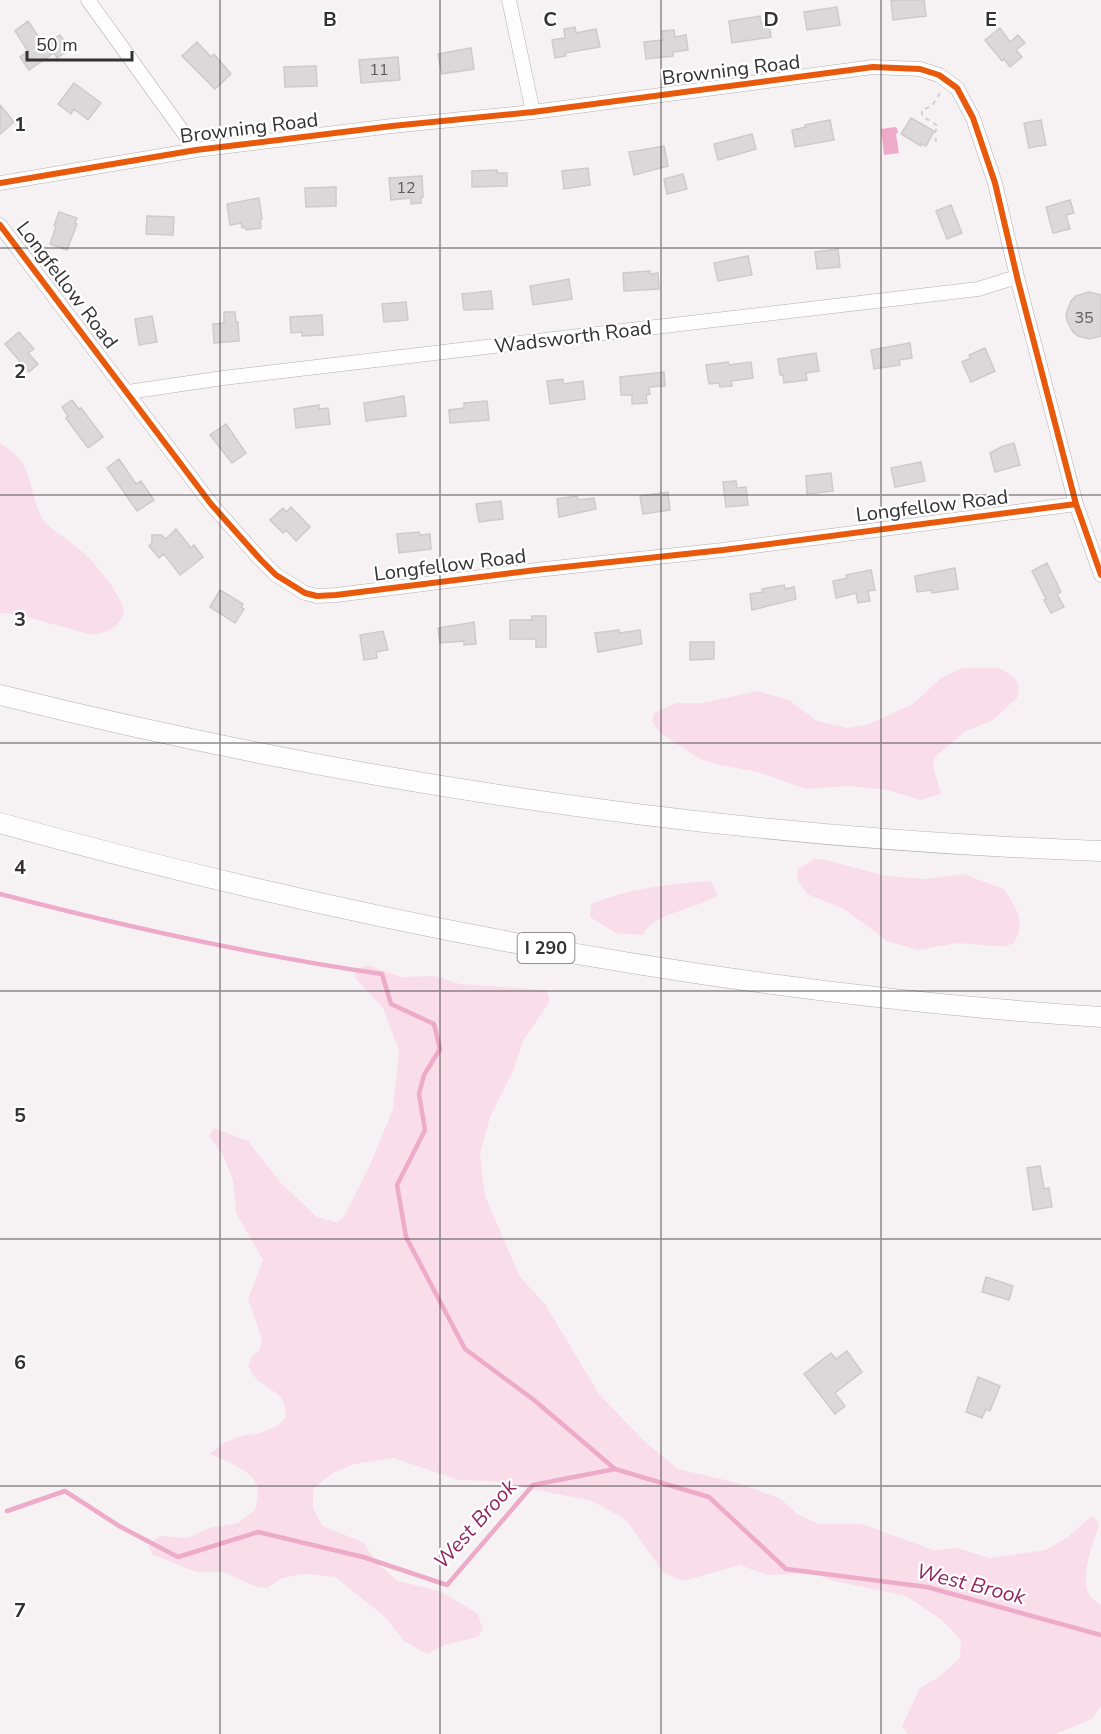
<svg xmlns="http://www.w3.org/2000/svg" width="1101" height="1734" font-family="'Nunito Sans',sans-serif">
<style>
.green{fill:#f9dde9}
.water{fill:#eeabc9}
.lines{fill:none;stroke-linecap:round;stroke-linejoin:round}
.stream{stroke:#eeabc9;stroke-width:4.5}
.building{fill:#dcd8da;stroke:#cdcacb;stroke-width:1.5}
.minor-casing{stroke:#b2afb1;stroke-width:15}
.highway-casing{stroke:#b2afb1;stroke-width:21}
.path{stroke:#d1d1d1;stroke-width:2;stroke-dasharray:4.5 4.5;stroke-linecap:butt}
.minor{stroke:#fefdfd;stroke-width:14}
.highway{stroke:#fefdfd;stroke-width:20}
.cycleway-casing{stroke:#fff;stroke-width:10}
.cycleway{stroke:#e8590c;stroke-width:6}
.grid{fill:none;stroke:#333132;stroke-width:1.5;stroke-opacity:0.55}
.labels{text-anchor:middle;dominant-baseline:central;stroke-width:4.5;stroke-linejoin:round;paint-order:stroke}
.number-label{font-size:16px;fill:#5d5b5c}
.shield{fill:#fff;stroke:#706f70;stroke-width:1.5}
.shield-label{font-size:18px;font-weight:bold;fill:#333132}
.street-label{font-size:20px;fill:#333132;stroke:#fff}
.water-label{font-size:21px;font-style:italic;fill:#922661;stroke:#fff}
.grid-label{font-size:20px;text-anchor:middle;font-weight:bold;fill:#333132;stroke:#fff;stroke-width:4.5;stroke-linejoin:round;paint-order:stroke}
</style>
<rect width="100%" height="100%" fill="#f6f2f4"/>
<path class="green" d="M0,443C7,448 16,454 21,461C33,478 32,501 42,518C51,531 66,538 78,548C93,560 121,593 124,612C119,627 108,633 92,635L16,614L0,613Z
M962,668H999L1015,678L1019,687L1017,698L993,720L966,731L935,757L933,766L941,794L920,800L887,790L849,786L806,789L758,772L720,765L700,759L660,733L652,721L654,713L677,703H702L758,691L789,700L817,721L848,728L869,724L913,704L941,678Z
M814,859H821L887,876L927,879L963,874L1004,889C1016,909 1027,920 1014,943L1004,947L957,943L918,950L887,941L844,909L807,894L797,879L798,869Z
M711,881L718,895C695,911 657,910 643,935L616,933L590,917L591,904C630,888 669,884 711,881Z
M368,965L401,977L435,976L460,984L547,990L550,1001L524,1039L513,1071L490,1117L480,1154L485,1196L520,1277L545,1304L599,1394L643,1440L678,1469L738,1483L781,1499L797,1514L819,1524H862L933,1550L957,1548L990,1558L1045,1550L1068,1537L1091,1516L1095,1518L1099,1525C1093,1541 1079,1580 1090,1596C1092,1599 1098,1602 1101,1605V1706L1092,1719L1055,1734H908L902,1726L920,1688L939,1677L960,1658L961,1640L942,1620L906,1596L830,1580L814,1573L767,1575L740,1565L683,1581L663,1572L626,1520L592,1501L491,1481L458,1480L394,1458L354,1464L331,1474L313,1489V1507L322,1526L363,1542L377,1563L398,1581L440,1591L478,1614L483,1630L478,1637L444,1645L427,1654L404,1641L385,1617L335,1577L305,1574L282,1578L267,1588L257,1587L223,1572H197L153,1555L148,1546L159,1536L188,1538L209,1528L238,1523L255,1510C256,1504 258,1497 258,1491C258,1472 225,1461 210,1454L224,1443L244,1435L257,1434L277,1426L286,1417C285,1392 276,1395 259,1381C254,1378 251,1371 248,1366L252,1356L259,1351L262,1339L248,1299L263,1260L236,1213L233,1180L223,1155L209,1136L214,1128L248,1141L281,1183L317,1217L336,1222L343,1218L370,1165L393,1109L399,1051L383,1008L356,979L354,970Z"/>
<path class="water" d="M895,127L897,128L898,133L896,134L899,153L884,155L881,129Z"/>
<g class="lines">
<path class="stream" d="M0,894C126,927 253,955 382,974L391,1004L434,1024L440,1049L424,1075L419,1094L425,1130L397,1185L406,1237L465,1349L534,1400L615,1469
M7,1511L65,1491L119,1526L178,1557L258,1532L363,1557L447,1585L533,1485L615,1469L709,1497L786,1569L927,1587L1101,1635"/>
</g>
<path class="building" d="M901,0H924L926,16L893,20L891,1Z
M837,7L840,25L807,30L804,12Z
M760,16L761,24L769,23L771,37L732,43L729,21Z
M28,21L44,45L60,35L70,49L57,58L54,53L29,70L20,57L28,51L15,31Z
M575,27L576,33L596,29L600,47L565,53L566,56L555,58L552,40L565,38L564,29Z
M1000,28L1010,42L1018,35L1025,43L1016,50L1022,57L1010,67L1004,59L1002,61L985,40Z
M674,30L675,37L686,35L688,50L673,52V56L646,59L644,42L663,40L662,31Z
M197,42L211,57L214,54L231,74L215,89L182,56Z
M471,48L474,69L442,74L438,54Z
M398,57L400,80L361,83L359,60Z
M316,66L317,86L285,87L284,67Z
M74,83L101,103L88,120L74,109L71,114L58,104Z
M0,105L14,122L0,134Z
M911,118L934,131L926,146L922,144L921,146L901,134Z
M830,120L834,140L795,147L792,130L806,127L805,125Z
M1041,120L1046,145L1029,148L1024,123Z
M752,134L756,149L718,160L714,144Z
M664,146L668,166L634,175L629,152Z
M588,168L590,185L564,189L562,171Z
M497,170V173H507V186L472,187V171Z
M683,174L687,189L667,194L664,179Z
M422,176L423,197L421,198V203L411,204V198L391,200L389,178Z
M336,187V206L306,207L305,188Z
M259,198L262,219L260,220L261,228L246,230L245,227L242,228L241,223L230,225L227,204Z
M1070,200L1074,213L1066,215L1070,229L1053,233L1046,207Z
M951,205L962,233L947,239L936,211Z
M59,212L77,218L75,223L77,224L67,250L50,244L56,227L54,226Z
M147,216L174,217L173,235L146,234Z
M838,249L840,267L817,269L815,252Z
M748,256L752,275L718,281L714,263Z
M650,271V274L658,273L659,289L624,291L623,273Z
M569,279L572,299L533,305L530,286Z
M491,291L493,309L464,310L462,294Z
M1089,292L1101,295V336L1090,339L1078,336L1073,332L1067,321L1066,314L1071,301L1076,296Z
M406,302L408,320L384,322L382,304Z
M224,312H235L236,322H238L239,341L214,343L213,324L224,323Z
M322,315L323,335L302,336V332L291,333L290,317Z
M152,316L157,342L139,345L135,319Z
M19,332L34,349L28,353L38,364L29,372L5,344Z
M910,343L912,358L899,360L900,365L874,369L871,350Z
M985,348L995,371L971,382L962,362L971,358L969,355Z
M816,353L819,371L806,373L807,380L784,383L783,375H780L778,359Z
M728,362L729,365L751,362L753,378L731,381L732,386L720,387L719,383L709,384L706,365Z
M664,372L665,386L649,387L650,394L646,395L647,403L632,404V395H621L620,377Z
M563,379V384L583,381L585,399L550,404L547,381Z
M404,396L406,416L366,421L364,403Z
M72,400L79,409L81,408L103,437L88,448L66,418L68,416L62,407Z
M487,401L489,420L450,423L449,410L464,408V403Z
M319,405V409L328,408L330,424L296,428L294,409Z
M226,424L246,453L232,463L210,435Z
M1014,443L1020,465L995,472L990,453L1001,447Z
M119,459L136,484L141,481L154,500L137,511L107,468Z
M921,462L925,481L895,487L891,468Z
M831,473L833,491L807,494L806,476Z
M736,481L737,488L746,487L748,505L726,507L723,482Z
M668,492L670,510L643,514L640,496Z
M577,496L578,500L594,498L596,509L559,517L557,499Z
M501,501L503,519L479,522L476,504Z
M291,507L310,527L296,541L286,530L283,533L270,520L283,508L286,512Z
M176,529L191,548L194,545L203,557L180,575L164,554L159,558L149,546L152,543V535H161L166,539Z
M419,532L420,535L430,534L431,549L399,553L397,534Z
M1047,563L1061,592L1057,594L1064,607L1051,613L1044,600L1046,599L1032,571Z
M955,568L958,589L932,593V590L917,592L915,576Z
M871,570L875,590L868,591L870,601L858,603L856,593L836,598L833,581L847,578L846,575Z
M784,585L785,589L794,587L796,599L752,610L750,594L763,592L762,589Z
M220,590L243,604L241,607L244,609L235,623L210,607Z
M532,616H546V647H536V639H510V620H532Z
M474,622L476,644L464,645V641L440,643L438,628Z
M619,630V633L640,630L642,644L598,652L595,633Z
M383,631L388,650L376,652L377,658L364,660L360,635Z
M690,642H714V659L690,660Z
M1040,1166L1044,1189L1049,1188L1052,1207L1033,1210L1027,1168Z
M986,1277L1013,1286L1009,1300L982,1292Z
M847,1351L862,1372L835,1393L845,1406L835,1414L804,1374L831,1353L836,1359Z
M978,1377L1000,1386L990,1411L986,1409L982,1418L966,1412Z"/>
<g class="lines">
<defs>
<path id="minor" d="M88,0L196,150
M509,0L533,112
M0,183L196,150L392,126L533,112L873,67L920,69L939,75L957,88L973,118L995,183L1018,281L1076,504L1101,575
M0,225L211,504L261,560L276,575L305,593L317,596L336,595L536,570L723,550L1076,504
M128,392L223,378L978,289L1017,277"/>
<path id="highway" d="M0,695C361,785 729,838 1101,851
M0,823C359,923 729,993 1101,1017"/>
</defs>
<use href="#minor" class="minor-casing"/>
<use href="#highway" class="highway-casing"/>
<path class="path" d="M936,142L935,132L938,126L922,116V110L932,106L940,93"/>
<use href="#minor" class="minor"/>
<use href="#highway" class="highway"/>
<defs>
<path id="cycleway" d="M0,183L196,150L392,126L533,112L873,67L920,69L939,75L957,88L973,118L995,183L1018,281L1076,504L1101,575
M0,225L211,504L261,560L276,575L305,593L317,596L336,595L536,570L723,550L1076,504"/>
</defs>
<use href="#cycleway" class="cycleway-casing"/>
<use href="#cycleway" class="cycleway"/>
</g>
<path class="grid" d="M220,0V1734M440,0V1734M661,0V1734M881,0V1734M0,248H1101M0,495H1101M0,743H1101M0,991H1101M0,1239H1101M0,1486H1101"/>
<g class="labels">
<g class="number-label">
<text x="379" y="70">11</text>
<text x="406" y="188">12</text>
<text x="1084" y="318">35</text>
</g>
<rect class="shield" x="517.5" y="933" width="57" height="30" rx="4.5"/>
<g class="shield-label">
<text x="546" y="948">I 290</text>
</g>
<g class="street-label">
<text transform="translate(731 70) rotate(-7)">Browning Road</text>
<text transform="translate(249 128) rotate(-7)">Browning Road</text>
<text transform="translate(67 285) rotate(53)">Longfellow Road</text>
<text transform="translate(573 337) rotate(-7)">Wadsworth Road</text>
<text transform="translate(932 506) rotate(-7)">Longfellow Road</text>
<text transform="translate(450 565) rotate(-7)">Longfellow Road</text>
</g>
<g class="water-label">
<text transform="translate(475 1524) rotate(-48)">West Brook</text>
<text transform="translate(971 1584) rotate(14)">West Brook</text>
</g>
</g>
<g class="grid-label">
<text x="330" y="26">B</text>
<text x="550" y="26">C</text>
<text x="771" y="26">D</text>
<text x="991" y="26">E</text>
<text x="20" y="131">1</text>
<text x="20" y="378">2</text>
<text x="20" y="626">3</text>
<text x="20" y="874">4</text>
<text x="20" y="1122">5</text>
<text x="20" y="1369">6</text>
<text x="20" y="1617">7</text>
</g>
<path d="M27 51v9h105v-9" fill="none" stroke="#333132" stroke-width="3"/>
<text x="36" y="51" font-size="18" fill="#333132" stroke="#ffffff" stroke-width="4.5" paint-order="stroke">50 m</text>
</svg>
